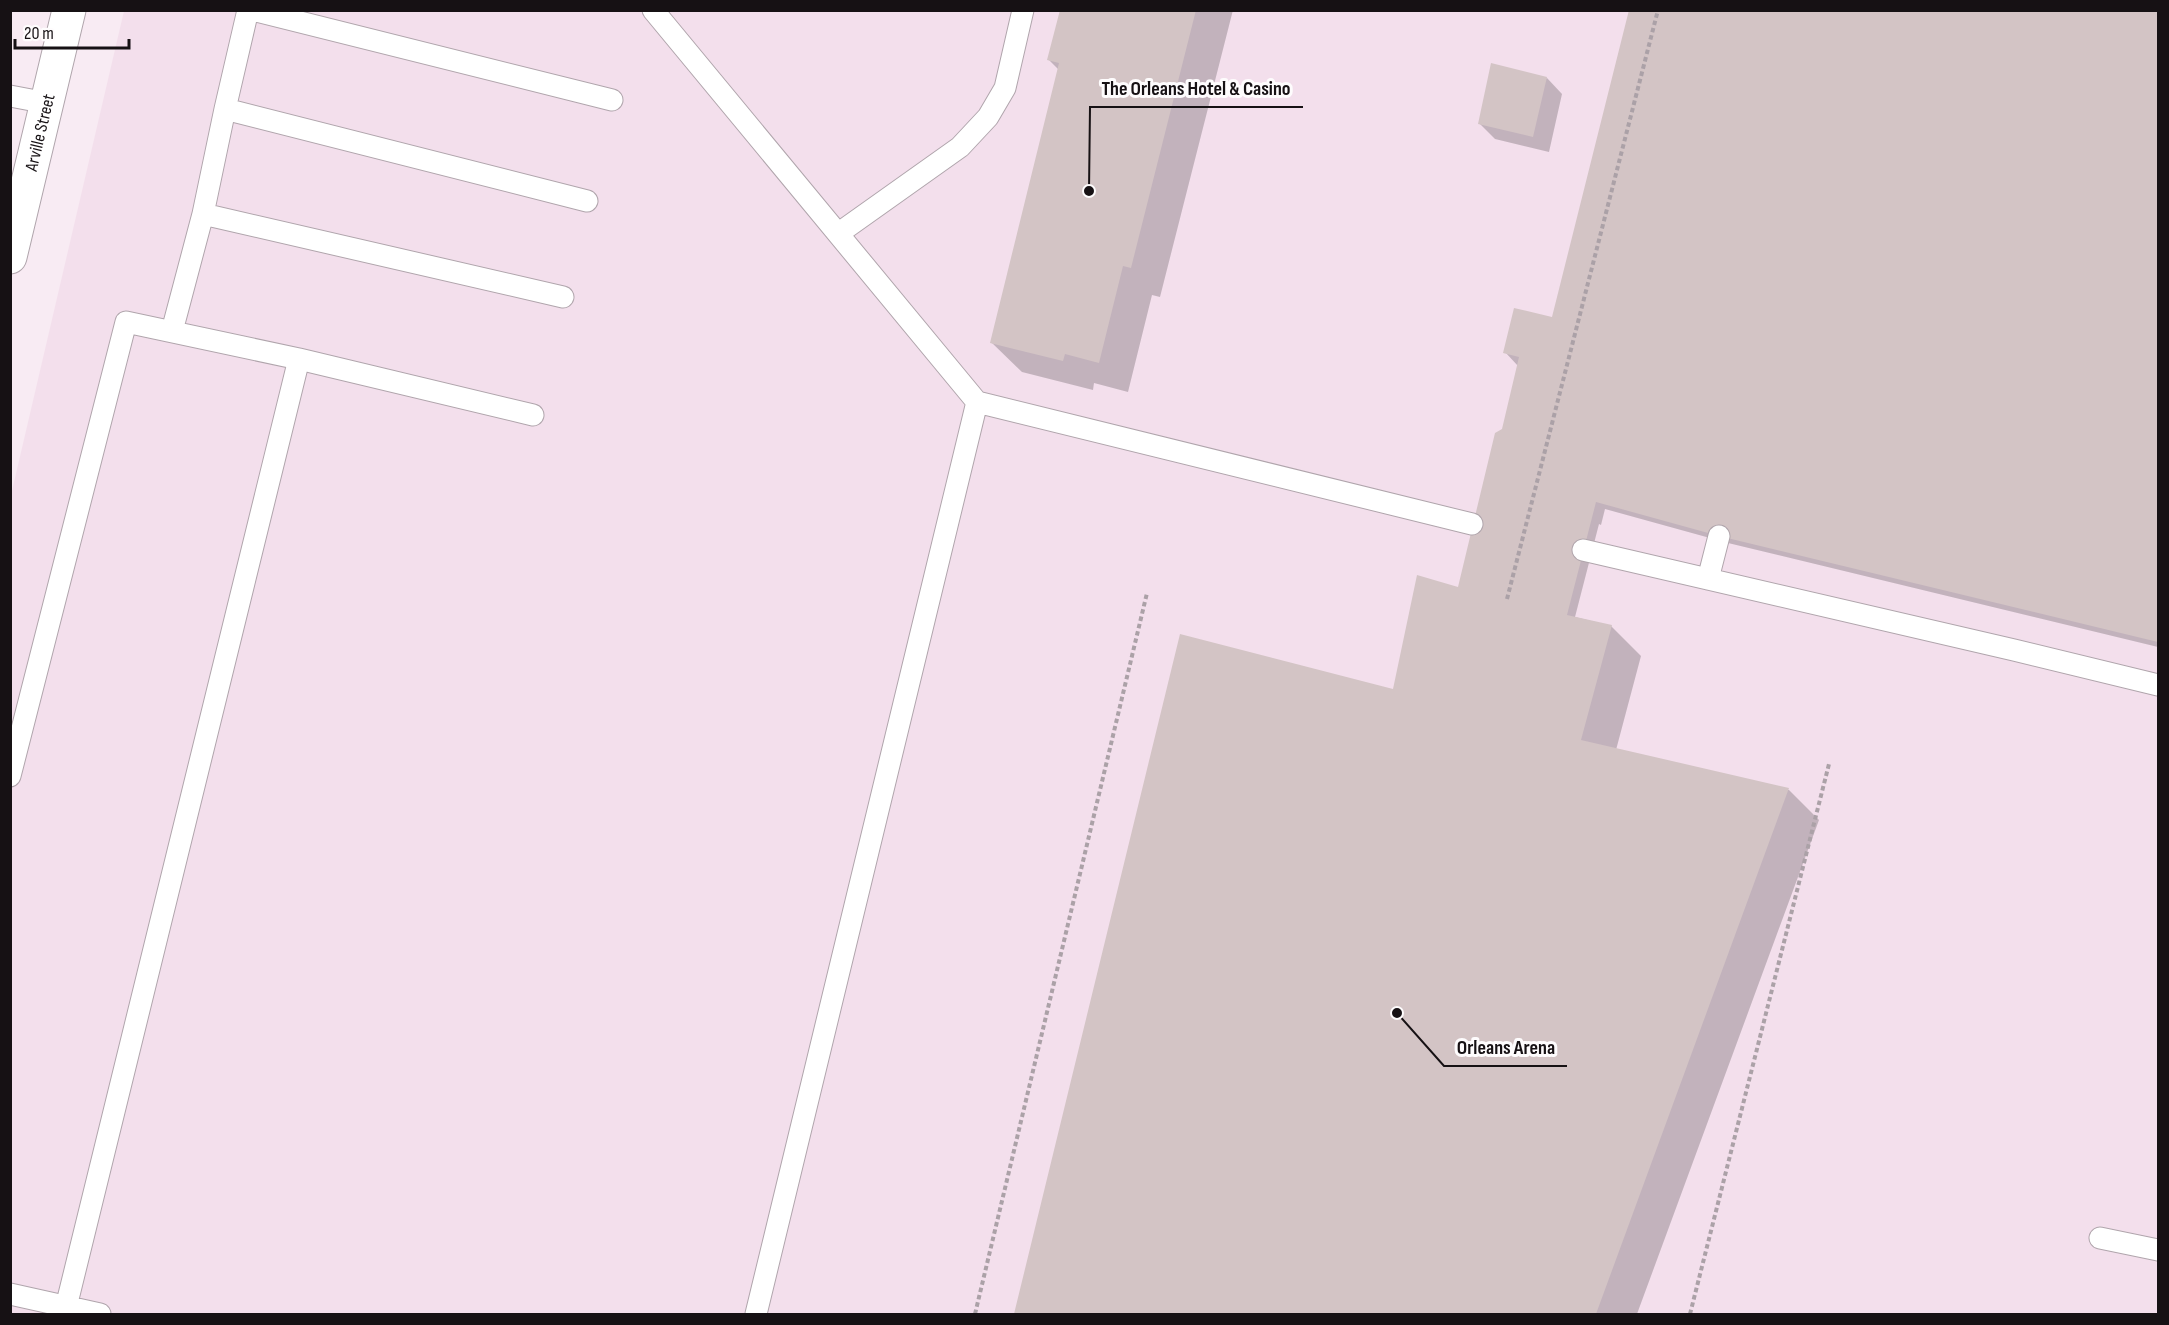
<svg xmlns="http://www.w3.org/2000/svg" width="2169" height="1325" font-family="'Sofia Sans Condensed',sans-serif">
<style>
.built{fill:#f3dfec}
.shadow{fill:#0003}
.building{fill:#d3c4c5}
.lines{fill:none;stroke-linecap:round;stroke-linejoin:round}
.service-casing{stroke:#b0a5ac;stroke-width:23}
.secondary-casing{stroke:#b0a5ac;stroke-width:35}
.path{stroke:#aba1a7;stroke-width:4;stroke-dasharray:4.5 3;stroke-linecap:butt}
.service{stroke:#fff;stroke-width:21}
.secondary{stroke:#fff;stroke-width:33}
.path-bridge{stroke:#aba1a7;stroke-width:4;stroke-dasharray:4.5 3;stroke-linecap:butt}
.labels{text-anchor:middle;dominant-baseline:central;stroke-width:6;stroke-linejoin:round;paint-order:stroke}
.street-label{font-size:18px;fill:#161114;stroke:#fefcfd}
.leader{fill:none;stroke:#161114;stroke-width:2}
.callout-dot{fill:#161114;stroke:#fefcfd;stroke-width:2}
.callout-label{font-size:20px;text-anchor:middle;font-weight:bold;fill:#161114;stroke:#fefcfd;stroke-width:6;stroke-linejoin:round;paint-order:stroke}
</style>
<rect width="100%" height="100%" fill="#f8ebf3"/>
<path class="built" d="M124,11H2158V1314H11V495Z"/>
<path class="shadow" d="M1061,10H1233L1160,297L1152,295L1128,392L1094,383L1093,390L1022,372L991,342L1059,70L1049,60Z
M1632,10H2158V647L1728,543L1605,509L1601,525L1599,524L1575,617L1611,626L1641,656L1616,750L1789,790L1819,820L1637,1314H1015L1181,636L1394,691L1459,588L1503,430L1518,366L1505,352L1553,319Z
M1547,78L1562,94L1549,152L1495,139L1479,123Z"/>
<path class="building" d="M1060,10H1196L1131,268L1123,266L1099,363L1065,354L1063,361L990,343L1059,63L1047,60Z
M1629,10H2158V642L1719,536L1596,502L1567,615L1612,625L1581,740L1789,788L1596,1314H1014L1180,634L1393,689L1417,575L1458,587L1495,433L1502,429L1519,357L1503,353L1514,308L1552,317Z
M1491,63L1547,77L1533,137L1478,124Z"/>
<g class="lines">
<defs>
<path id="service" d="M252,10L612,100
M653,10L977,402L1472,524
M10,96L47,103
M225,109L248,10
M203,214L225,109L587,201
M839,233L960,147L988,117L1005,88L1023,10
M172,331L203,214L563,297
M1583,550L2014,650L2158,685
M1708,579L1719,536
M10,776L126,322L299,359
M2100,1238L2158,1250
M10,1294L100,1314
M66,1307L299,359L533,415
M756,1314L977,402"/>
<g id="secondary">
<path id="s1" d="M10,257L69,10"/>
</g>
</defs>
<use href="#service" class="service-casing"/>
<use href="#secondary" class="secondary-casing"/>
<path class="path" d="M975,1314L1147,593
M1690,1314L1829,764"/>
<use href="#service" class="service"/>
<use href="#secondary" class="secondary"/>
<path class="path-bridge" d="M1507,599L1658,10"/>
</g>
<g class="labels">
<g class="street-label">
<text stroke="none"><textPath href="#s1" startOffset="128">Arville Street</textPath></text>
</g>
</g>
<path class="leader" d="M1089 191L1090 107H1303M1397 1013L1444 1066H1567"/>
<g class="callout-dot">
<circle cx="1089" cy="191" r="6"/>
<circle cx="1397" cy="1013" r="6"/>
</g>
<g class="callout-label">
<text x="1196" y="95">The Orleans Hotel &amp; Casino</text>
<text x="1506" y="1054">Orleans Arena</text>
</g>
<rect width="2169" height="1325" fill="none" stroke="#161114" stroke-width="24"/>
<path d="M15 39v9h114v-9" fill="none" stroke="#161114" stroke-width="3"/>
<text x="24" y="39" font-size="18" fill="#161114" stroke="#fefcfd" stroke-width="4.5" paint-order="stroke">20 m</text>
</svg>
